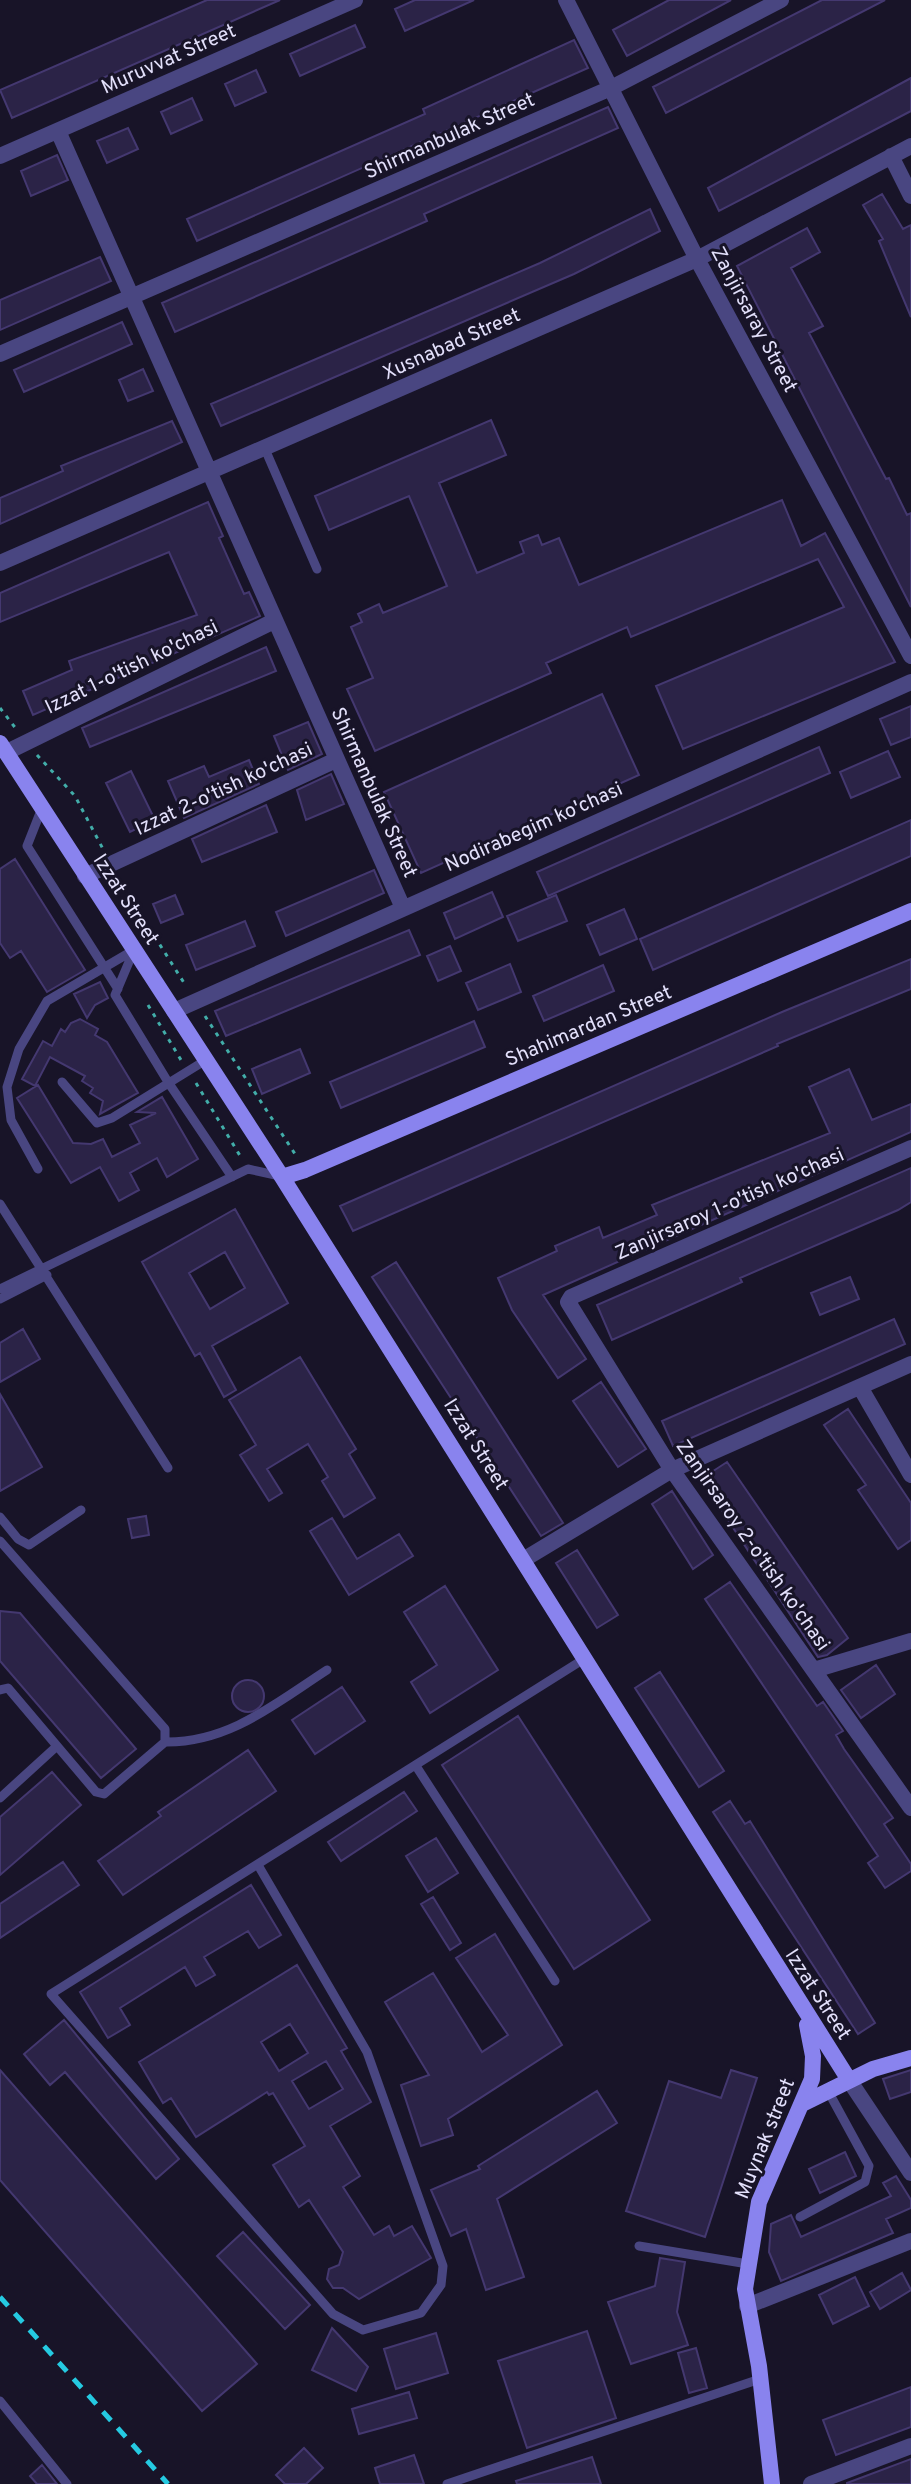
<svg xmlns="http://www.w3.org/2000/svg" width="911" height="2484" font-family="Overpass,sans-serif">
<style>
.building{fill:#2b2347;stroke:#443870;stroke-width:2;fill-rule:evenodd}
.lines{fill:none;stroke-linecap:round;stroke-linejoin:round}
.path{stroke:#42ada9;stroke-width:3;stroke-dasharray:4 6;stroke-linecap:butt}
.lane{stroke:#494681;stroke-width:9}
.street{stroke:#494681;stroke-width:16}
.secondary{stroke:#8983ee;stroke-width:16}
.rail{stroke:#25cae1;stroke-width:5;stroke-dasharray:12 10;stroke-linecap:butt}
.labels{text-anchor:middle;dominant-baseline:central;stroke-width:6;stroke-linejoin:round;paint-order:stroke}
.street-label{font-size:20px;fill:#e3e0fb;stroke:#181428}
</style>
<rect width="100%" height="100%" fill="#181428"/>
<path class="building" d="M207,0H280L12,118L0,90Z
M415,0H474L405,31L395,9Z
M669,0H731L627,56L613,30Z
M822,0H885L666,113L653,87Z
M355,25L365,47L300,76L290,54Z
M574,40L588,68L197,241L187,219L425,114L423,109Z
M256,70L266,92L235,106L225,84Z
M911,78V111L719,211L708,188Z
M192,98L202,120L171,134L161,112Z
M608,107L618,128L424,214L427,221L175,332L162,303Z
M128,128L138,149L107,163L97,141Z
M57,155L68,180L31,196L21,171Z
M882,194L903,229L911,225V317L879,241L883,239L863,205Z
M650,209L660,231L574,274L221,426L211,404L540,263Z
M807,228L820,252L791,268L823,326L809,333L886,479L889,478L907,515L911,513V607L737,266Z
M100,257L111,281L0,330V300Z
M122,322L132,344L24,392L14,370Z
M143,369L153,391L128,401L119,380Z
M491,420L506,455L439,483L477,573L524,553L520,542L538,535L542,545L559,538L579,585L782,500L801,546L825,533L895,662L683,749L656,686L844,607L818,559L631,637L627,627L546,663L551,673L375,751L347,689L373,678L351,627L362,622L358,614L379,604L383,613L447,586L409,496L329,530L315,496Z
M172,421L182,442L0,524V498L63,471L61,466Z
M208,502L223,536L219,538L244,594L249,592L260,616L33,715L23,691L72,670L69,661L197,615L169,552L0,622V593Z
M266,647L276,671L90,747L82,728Z
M602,694L639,775L421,873L384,792Z
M911,706V737L891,745L880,719Z
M308,722L322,754L288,770L274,736Z
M819,747L830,773L548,896L537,872Z
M888,751L900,777L851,798L840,772Z
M249,760L259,784L184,818L168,781L204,766L209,777Z
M131,771L155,820L130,832L106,783Z
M331,774L344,804L306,820L297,790Z
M266,805L277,832L202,862L192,839Z
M911,820V856L653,970L640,939Z
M15,859L85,970L47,992L21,951L10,958L0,943V869Z
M374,870L384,893L286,936L276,912Z
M492,892L503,917L455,939L444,913Z
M175,895L183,914L161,923L153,904Z
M556,895L567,921L518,941L507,916Z
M624,909L637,939L600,955L587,925Z
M245,921L255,946L196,970L186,945Z
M409,930L420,955L226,1036L215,1011Z
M450,946L461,971L438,981L427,956Z
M911,959V989L777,1044L778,1046L353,1231L340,1206L782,1012Z
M510,964L521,992L478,1010L466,983Z
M603,965L614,991L544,1021L533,996Z
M100,982L108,998L95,1005L87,1018L74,994Z
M80,1019L98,1029L95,1035L107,1042L138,1093L100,1114L103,1101L90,1093L93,1088L82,1081L85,1076L50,1057L35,1086L22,1079L43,1041L52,1046L61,1029L65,1032L71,1023Z
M474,1021L485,1047L341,1108L330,1082Z
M300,1049L310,1073L262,1094L252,1069Z
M849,1069L872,1120L911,1104V1132L543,1295L586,1359L558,1378L512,1310L498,1278L557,1251L555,1246L599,1227L603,1238L657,1215L652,1205L830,1133L809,1087Z
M38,1085L73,1143L91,1144L103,1139L112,1157L140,1143L130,1125L156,1113L137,1112L162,1097L198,1159L167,1177L157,1158L130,1173L139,1190L119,1201L100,1167L71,1183L17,1098Z
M911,1168V1202L898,1210L740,1278L742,1282L612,1340L597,1305Z
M235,1209L288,1303L212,1346L236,1390L224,1397L200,1353L195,1356L142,1262ZM225,1252L245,1288L210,1309L189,1273Z
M396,1262L563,1523L541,1536L372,1277Z
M850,1277L859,1299L820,1315L811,1293Z
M894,1319L905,1344L673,1446L662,1421Z
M23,1329L40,1359L0,1382V1343Z
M300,1357L356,1449L349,1454L375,1498L344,1517L322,1481L328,1477L308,1444L267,1469L282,1493L269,1501L240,1455L256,1445L229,1400Z
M601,1382L646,1449L618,1467L573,1401Z
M0,1394L42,1467L0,1491Z
M848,1409L911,1503V1540L898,1549L858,1490L866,1485L824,1425Z
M727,1462L848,1638L827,1655L818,1657L701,1479Z
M672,1491L713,1555L693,1569L652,1504Z
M146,1516L149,1535L132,1538L128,1519Z
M332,1518L357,1559L399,1534L413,1556L349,1595L310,1531Z
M577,1550L618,1615L597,1628L556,1563Z
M730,1582L817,1706L823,1702L843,1731L836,1735L844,1749L893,1818L884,1824L911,1864V1871L885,1888L868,1863L878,1856L705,1599Z
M445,1586L498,1670L430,1713L411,1682L437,1665L404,1612Z
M0,1611L20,1613L136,1749L101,1778L0,1661Z
M876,1665L895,1694L861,1718L841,1690Z
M660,1672L724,1771L699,1787L635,1688Z
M232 1696a16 16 0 1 1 32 0a16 16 0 1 1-32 0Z
M342,1687L365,1721L315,1754L292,1720Z
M518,1716L650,1920L574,1969L442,1765Z
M248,1750L276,1791L123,1895L98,1861L161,1816L158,1812Z
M52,1772L81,1805L0,1875V1817Z
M404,1792L417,1811L341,1861L328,1842Z
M730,1801L745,1824L750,1821L875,2023L858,2034L713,1812Z
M436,1838L458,1873L428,1892L406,1856Z
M63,1862L79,1885L0,1938V1904Z
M251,1885L281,1935L259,1948L248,1931L204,1957L215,1975L196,1986L185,1967L120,2008L130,2025L108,2038L80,1992Z
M433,1897L461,1943L450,1950L421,1904Z
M495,1934L562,2045L448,2119L453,2135L421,2146L401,2085L429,2075L385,2002L433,1973L482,2052L508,2035L456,1958Z
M297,1965L347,2048L341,2051L371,2102L330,2126L360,2176L343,2187L374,2235L389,2226L394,2236L412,2226L431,2258L359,2299L343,2288H333L327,2279L329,2269L339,2265L343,2252L309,2200L299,2207L273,2165L305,2146L273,2093L269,2095L267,2092L196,2137L171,2098L163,2103L139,2062ZM290,2024L308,2053L279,2071L261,2042ZM326,2061L343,2089L309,2109L292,2081Z
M64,2020L179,2159L156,2179L65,2072L50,2085L24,2054Z
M0,2070L257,2364L202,2411L0,2180Z
M731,2070L757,2078L705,2237L626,2211L669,2081L721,2098Z
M911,2070V2092L890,2099L883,2079Z
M597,2091L617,2123L497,2199L524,2277L486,2290L466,2229L451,2236L431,2190L480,2169L478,2166Z
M845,2152L856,2176L820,2193L809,2169Z
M896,2176L911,2200V2208L886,2219L893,2233L781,2281L769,2252L771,2224L791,2215L801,2237L891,2196L883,2183Z
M243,2232L310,2305L285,2329L217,2256Z
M660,2258L685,2262L677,2312L688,2345L631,2364L608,2302L655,2286Z
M902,2273L911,2290L880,2309L870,2292Z
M855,2277L869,2306L833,2324L819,2295Z
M332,2328L368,2367L356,2391L312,2370Z
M587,2331L616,2418L527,2448L498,2361Z
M436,2333L448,2373L396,2389L384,2349Z
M696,2348L707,2388L689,2393L678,2353Z
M911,2387V2427L836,2455L823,2420Z
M409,2392L417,2418L359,2434L352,2409Z
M304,2448L323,2468L306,2484H285L276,2475Z
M414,2455L424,2484H380L375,2468Z
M592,2457L601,2484H517L516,2481Z
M911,2459V2484H847V2483Z
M42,2465L57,2484H37L30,2476Z"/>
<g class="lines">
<path class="path" d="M0,708L17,730
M37,755L75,796L103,849
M117,877L186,986
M148,1005L181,1060
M205,1016L297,1157
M196,1083L242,1159"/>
<path class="lane" d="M265,449L317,569
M42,808L27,846L118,989
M134,950L115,995L168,1082L232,1177
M62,1082L97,1123L112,1118L206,1060
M38,1169L11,1120L7,1087L19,1049L47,1001L134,950
M0,1204L168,1468
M0,1289L248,1169L280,1176
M0,1299L47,1275
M0,1517L18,1539L29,1545L81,1510
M0,1541L165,1729V1742L104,1794L96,1792L8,1688L0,1690
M165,1742C229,1743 276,1703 327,1670
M416,1766L555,1981
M0,1798L57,1746
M258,1865L367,2052L443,2266L441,2285L421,2313L363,2330L333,2314L51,1994L584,1659
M800,2217L865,2182L869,2166L828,2091
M639,2246L748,2264
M0,2401L67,2484
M447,2484L760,2379"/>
<path class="street" d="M566,0L697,259L911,656
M58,131L403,908
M0,156L355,0
M891,156L911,196
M0,354L611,88L781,0
M0,563L697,259L911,146
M7,752L274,621
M85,876L336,760
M174,1011L911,682
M911,1148L571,1297L568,1302L672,1470L911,1808
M860,1387L911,1475
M523,1560L672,1470L911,1364
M814,1670L911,1641
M849,2080L911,2173
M747,2306L911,2241
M811,2484L911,2446"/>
<path class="secondary" d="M0,743L282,1177L849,2080
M282,1177L305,1170L911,911
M804,2103L873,2069L911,2058
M772,2484L759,2366L745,2289L759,2202L812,2079L813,2056L807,2025"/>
<path class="rail" d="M0,2297L168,2484"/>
</g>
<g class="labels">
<g class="street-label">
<text transform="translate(169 60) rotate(-24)">Muruvvat Street</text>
<text transform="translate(450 137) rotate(-24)">Shirmanbulak Street</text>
<text transform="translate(753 320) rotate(62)">Zanjirsaray Street</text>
<text transform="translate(452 345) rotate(-24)">Xusnabad Street</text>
<text transform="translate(132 668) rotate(-26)">Izzat 1-o'tish ko'chasi</text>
<text transform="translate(224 790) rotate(-25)">Izzat 2-o'tish ko'chasi</text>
<text transform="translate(373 793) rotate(66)">Shirmanbulak Street</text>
<text transform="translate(534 828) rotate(-24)">Nodirabegim ko'chasi</text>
<text transform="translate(125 900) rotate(57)">Izzat Street</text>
<text transform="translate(589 1027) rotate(-23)">Shahimardan Street</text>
<text transform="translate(730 1205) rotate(-24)">Zanjirsaroy 1-o'tish ko'chasi</text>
<text transform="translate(475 1445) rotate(58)">Izzat Street</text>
<text transform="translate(752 1546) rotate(55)">Zanjirsaroy 2-o'tish ko'chasi</text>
<text transform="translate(817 1995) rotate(57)">Izzat Street</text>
<text transform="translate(766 2139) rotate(-68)">Muynak street</text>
</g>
</g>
</svg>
